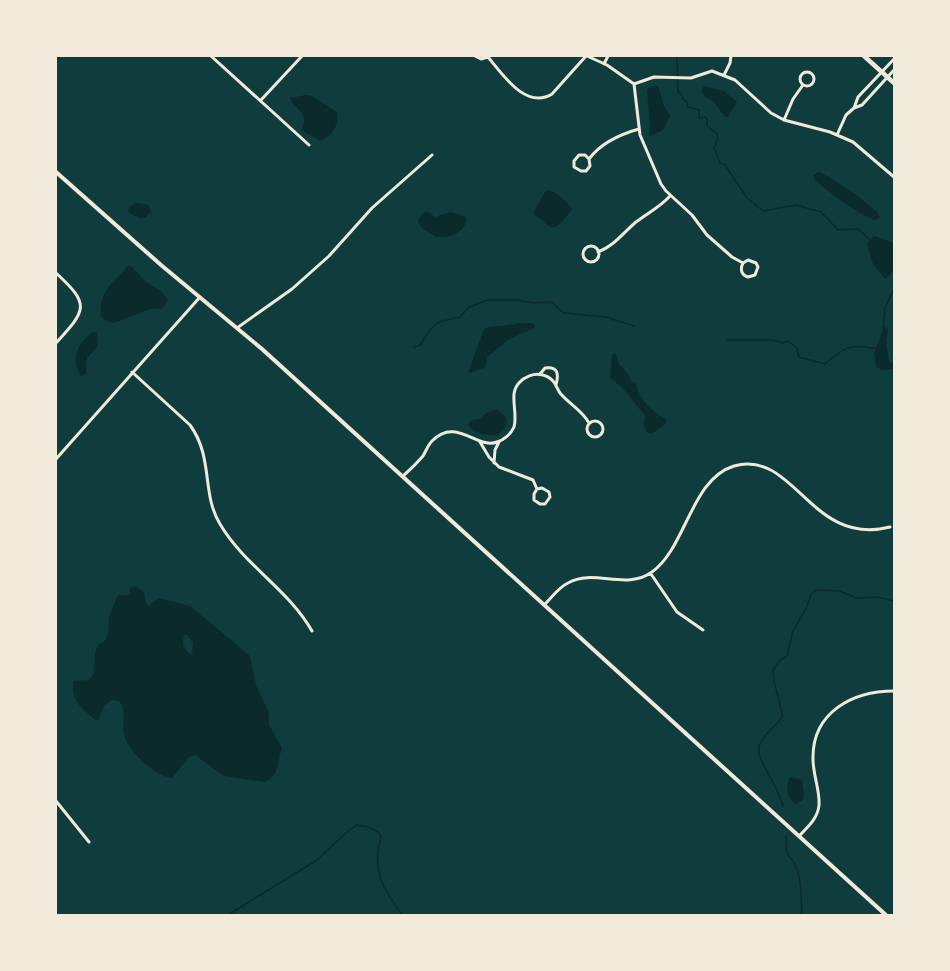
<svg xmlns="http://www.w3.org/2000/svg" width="950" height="971" font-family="'Archivo Narrow',sans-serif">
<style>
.water{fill:#0a2a2b;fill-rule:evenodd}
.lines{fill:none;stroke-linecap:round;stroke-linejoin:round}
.stream{stroke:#0a2a2b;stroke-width:1.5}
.minor{stroke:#f1e9da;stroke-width:3}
.tertiary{stroke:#f1e9da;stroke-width:4}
.primary{stroke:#f1e9da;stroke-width:4.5}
</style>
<rect width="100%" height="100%" fill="#0f3d3e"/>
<path class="water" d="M651,86H658L664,106L670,116L663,130L651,136L649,134L650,127L647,90Z
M704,86L724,91L737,102L728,117H725L713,101L705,97L701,90Z
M306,95L312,96L337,112C339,125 333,136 321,141L301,130C311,113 296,112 290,98Z
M818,172L822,173L854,193L878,213L880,217L875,220C853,211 833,196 815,180L813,176Z
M548,190C557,192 568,202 572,210C563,219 556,235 545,223C541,219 536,217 533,213L545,192Z
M136,203L148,205L151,211L145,218H139L128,212L129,207Z
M424,212H428L435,217L451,212L466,217C468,232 449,239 436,237L422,228L418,222L419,218Z
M874,236L894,243C895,257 898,271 885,279L873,264L867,244Z
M128,266H131L146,282L161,291L168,300L162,309H150L114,323L109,322L101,317C98,292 112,284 128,266Z
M519,323H532L535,325L534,328L508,340L487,357L486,365L484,368L468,373L484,329C491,325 509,326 519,323Z
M885,326L888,330L886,341L889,362L894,363V369L881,370L876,366L874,353Z
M93,332H97L98,346L87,358L86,374L81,376C70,359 77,344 93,332Z
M615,353L619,364L628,374L631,381L636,383C639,400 652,411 667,420C664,427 657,431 650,434L647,432L644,425L645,415C632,402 626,388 610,378L612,355Z
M497,409L506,418L507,424L498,435C487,436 476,434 468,425L471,420L480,419L486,413Z
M135,586L144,592L145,600L148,606L159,598L190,606L250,656L256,685L269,713V725L282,748C277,761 280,776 265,782L224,776L195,755L189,757L172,778C155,776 127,751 124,734C122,722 127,710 119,701L112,700L104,706L98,720H95C82,708 69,700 74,681L89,680L94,673L95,652L99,644L105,641L108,632L109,617L118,595H130V588ZM184,635H187L193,643L192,655C183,649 182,645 184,635Z
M790,777L802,780L804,795L802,801L795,804C787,796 785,787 790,777Z"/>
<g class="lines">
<path class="stream" d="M677,56L678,91L681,94L683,99L687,102L688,107L699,110V118L705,117L707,119V126L717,134L718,139L714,147L720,163L725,165L747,198L763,211L796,205L821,212L838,230L858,229L870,240
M883,331L885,308L894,289
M727,340H773L783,343L788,341L797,348L799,357L825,364C844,347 852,343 877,349
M414,347L420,345L430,330L439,322L460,317L469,307L488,300H518L532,303L551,302L564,313L606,317L634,326
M783,806C779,787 761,766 759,753C758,749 760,742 763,739C768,731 777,725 782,717C781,700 773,687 773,670L779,661L787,656L793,631L806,609L811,594L816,590L840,591L856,598L877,597L894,601
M786,836L787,854C803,869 800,891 802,912L800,916
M226,916L317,860L347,832L357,825L369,827L378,832L381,837C371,871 383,889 403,916"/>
<path class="minor" d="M211,56L309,145
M475,56L481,59L488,57
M587,56L607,65L634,84
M488,57C503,75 526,110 552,94L586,56
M604,64L608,56
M800 79a7 7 0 1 1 14 0a7 7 0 1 1-14 0Z
M724,75L730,63L731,56
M634,84L654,77L691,78L712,71L735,80L771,113L784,120L830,132L853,142L894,177
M634,84L640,135L661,184L666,191L692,215L707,235L732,257L743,263L748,260L756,263L758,267L755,275L748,277C741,275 740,269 743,263
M261,100L302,56
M854,108L858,97L894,59
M784,120L793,99L803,85
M837,135L846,115L854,108L862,105L894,70
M589,159L585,155H579L574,161V167L581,171H586L590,166L589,159C601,143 621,134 639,129
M583 254a8 8 0 1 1 16 0a8 8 0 1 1-16 0Z
M598,252C614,246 623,233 636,222C648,213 660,207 670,196
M56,273C91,305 86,310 56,343
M237,328L292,289L329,256L372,208L432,155
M132,372L190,425C214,458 201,493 220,524C244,565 289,590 312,631
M540,374L545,368C558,366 559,374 556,385
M587 429a8 8 0 1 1 16 0a8 8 0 1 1-16 0Z
M480,442L489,457L499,467L533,480L537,489L534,494V500L540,504H545L550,497L549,492L542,488L537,489
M56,459L200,297
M494,463L495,450L499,442
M403,476C410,470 417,463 423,456C426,451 428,445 432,441C456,416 478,450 497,442C504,440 511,434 514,427C517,417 513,405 514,394C516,377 540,367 553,381C556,384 557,389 560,393C569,404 582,410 589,423
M651,574L677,612L703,630
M545,604C552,597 559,587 568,583C594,568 626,591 652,572C686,548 691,479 734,466C795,449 810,547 890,527
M56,801L89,842
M799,836C808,827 818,818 819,805C820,790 813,775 813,759C812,712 853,691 894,691"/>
<path class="tertiary" d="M56,172L161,265L262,349L887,916"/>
<path class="primary" d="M864,56L894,83"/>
</g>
<rect width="950" height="971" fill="none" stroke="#f1e9da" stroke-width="114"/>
</svg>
